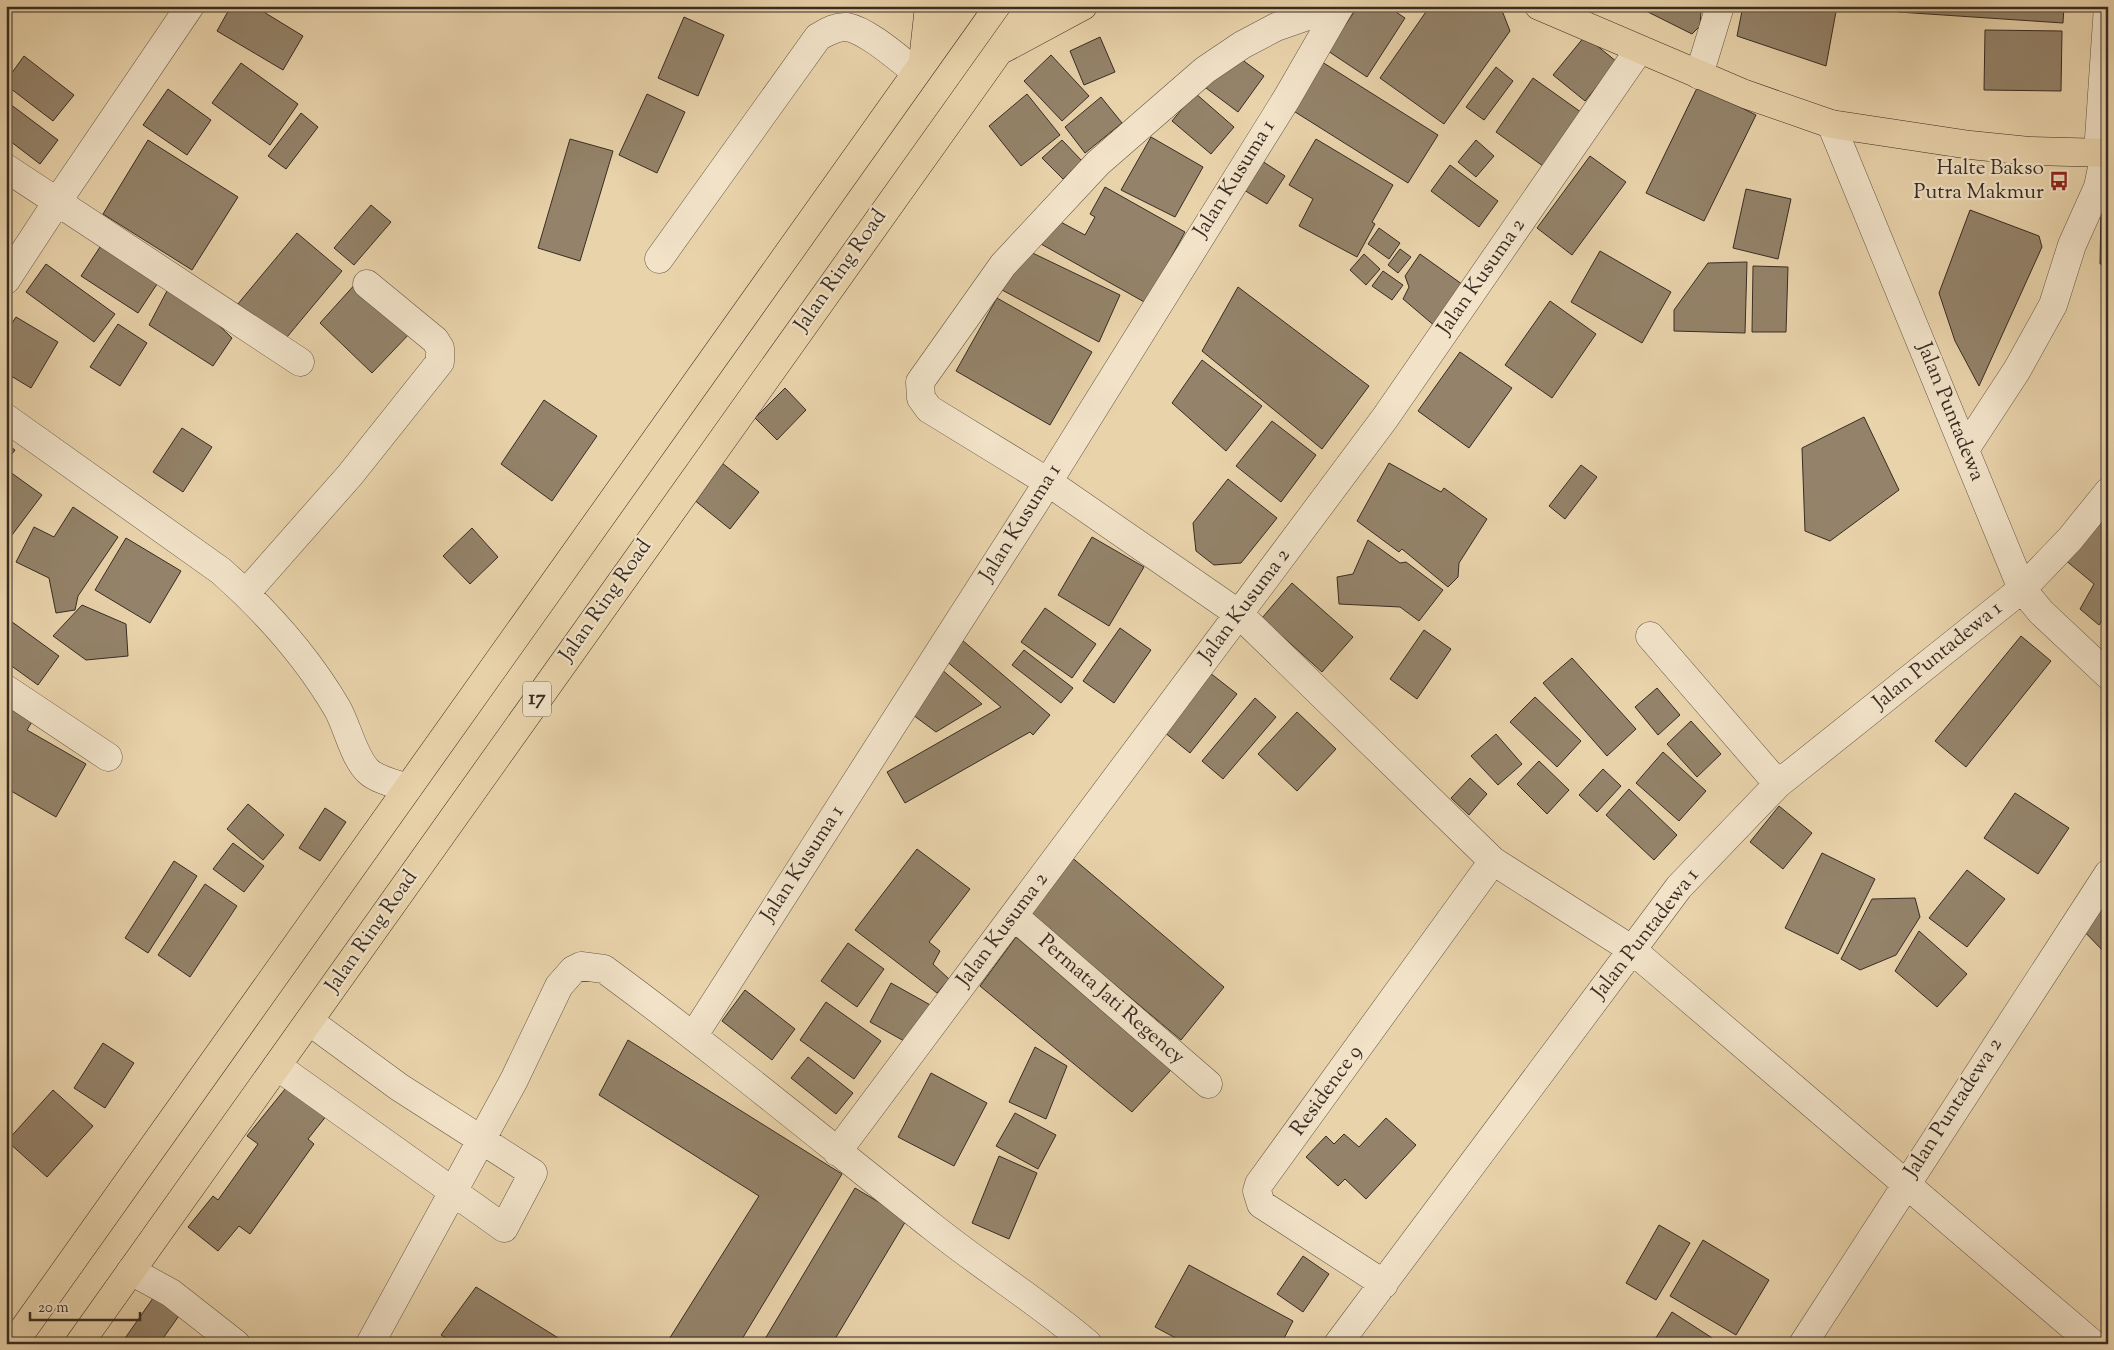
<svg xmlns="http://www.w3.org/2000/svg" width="2114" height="1350" font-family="'Sorts Mill Goudy',serif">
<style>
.building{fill:#94836a;stroke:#382c23}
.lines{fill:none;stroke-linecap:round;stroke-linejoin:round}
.minor-casing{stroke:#645645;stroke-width:29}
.major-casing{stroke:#382c23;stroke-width:29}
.highway-casing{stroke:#382c23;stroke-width:29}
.minor{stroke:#f1e2c8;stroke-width:28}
.major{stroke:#e9d3ab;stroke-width:28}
.highway{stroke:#e9d3ab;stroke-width:28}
.labels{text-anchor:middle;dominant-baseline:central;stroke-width:4.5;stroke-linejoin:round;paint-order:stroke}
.shield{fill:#f1e2c8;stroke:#706354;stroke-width:1}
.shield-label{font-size:20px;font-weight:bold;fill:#382c23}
.poi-label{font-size:21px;fill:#382c23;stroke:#f1e2c8;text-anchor:end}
.street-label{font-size:21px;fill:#382c23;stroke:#f1e2c8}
</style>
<rect width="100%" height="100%" fill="#e9d3ab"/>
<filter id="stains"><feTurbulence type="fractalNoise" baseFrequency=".004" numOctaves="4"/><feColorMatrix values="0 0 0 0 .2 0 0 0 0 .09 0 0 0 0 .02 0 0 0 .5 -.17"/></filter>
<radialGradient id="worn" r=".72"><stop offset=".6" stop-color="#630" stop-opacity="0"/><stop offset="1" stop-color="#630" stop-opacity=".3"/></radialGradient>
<path class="building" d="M231,6H254L303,36L283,70L217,31Z
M1358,6H1387L1405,18L1367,77L1328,51Z
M1430,6H1493L1503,13L1510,31L1444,124L1380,78Z
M1636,6H1697L1701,11L1700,26L1692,34Z
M1743,6H1837L1826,66L1737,36Z
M1898,6H2064L2063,23L1898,12Z
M684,17L724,35L698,96L658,78Z
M1985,30L2062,31L2061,91L1984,90Z
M1585,36L1617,62L1585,101L1553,75Z
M1100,37L1115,72L1084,85L1070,51Z
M1233,53L1264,76L1238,112L1206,88Z
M1051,55L1089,96L1062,121L1024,81Z
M24,56L74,95L53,121L6,85V81Z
M1322,62L1438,135L1408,183L1292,110Z
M241,63L298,104L270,145L212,103Z
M1496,67L1513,81L1484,120L1466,107Z
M1533,78L1585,115L1547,169L1496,132Z
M1698,86L1756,115L1704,221L1646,193Z
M168,89L211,120L187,155L143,125Z
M1195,93L1234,127L1211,154L1172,121Z
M647,94L685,112L657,173L619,155Z
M1027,94L1060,135L1021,166L989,126Z
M1101,97L1122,123L1085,153L1065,127Z
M6,101L58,140L40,164L6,138Z
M301,113L318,127L286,169L268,156Z
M1151,137L1203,167L1175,217L1121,190Z
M570,139L613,151L580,261L538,248Z
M1316,139L1393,185L1372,222L1375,224L1357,257L1299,226L1313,199L1289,185Z
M148,140L238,197L192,270L103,214Z
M1062,140L1082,161L1063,179L1042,158Z
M1476,140L1494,156L1476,177L1458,162Z
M1590,156L1626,182L1572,255L1537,228Z
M1262,161L1285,176L1267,204L1244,190Z
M1450,165L1498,201L1479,227L1431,191Z
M1105,187L1185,232L1146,303L1041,244L1055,219L1085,235L1095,217L1090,214Z
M1746,189L1791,199L1778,259L1733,248Z
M371,205L391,222L354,265L334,248Z
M1970,210L2039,236L2042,247L1979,386L1955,341L1939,293Z
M2101,211H2108V264H2100Z
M1379,228L1400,243L1389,259L1368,244Z
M297,233L342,271L282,343L237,305Z
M102,244L159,281L138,313L81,276Z
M1020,247L1120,295L1099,342L1002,290Z
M1400,249L1411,257L1398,273L1388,265Z
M1600,251L1671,292L1642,343L1571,302Z
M1364,254L1380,269L1366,285L1350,270Z
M1420,254L1466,287L1436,327L1403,299L1409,287L1405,276Z
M1747,262L1745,333L1674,331V310L1708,263Z
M46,264L115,314L94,342L26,292Z
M1753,266L1788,267L1786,332H1752Z
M1383,271L1403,285L1392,300L1372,286Z
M358,281L411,332L372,373L320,323Z
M1238,287L1369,386L1322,449L1202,351Z
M168,289L190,297L232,338L213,366L149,325Z
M997,298L1092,352L1050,425L956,371Z
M1550,301L1596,334L1552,398L1505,365Z
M16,317L58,342L31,388L6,373V332Z
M118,324L147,343L120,386L90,367Z
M1460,352L1512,388L1469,448L1418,411Z
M1202,360L1262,406L1226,451L1172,403Z
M785,388L806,410L777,440L755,418Z
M544,400L597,436L552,501L501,464Z
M1864,417L1899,490L1830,541L1805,531L1802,448Z
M1272,421L1316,455L1281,502L1236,466Z
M182,428L212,447L183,492L153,472Z
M6,444L15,450L6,462Z
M722,463L759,492L730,529L693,499Z
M1389,463L1441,492L1444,488L1487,519L1459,563L1458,577L1448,587L1402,549L1399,552L1357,521Z
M1581,465L1597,477L1565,519L1549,506Z
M6,469L42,495L6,543Z
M1228,479L1277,518L1241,563L1214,565L1196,551L1193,523Z
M73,507L118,537L78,596L75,610L56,613L49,578L16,562L34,527L54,537Z
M2099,512L2108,517V611L2099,625L2080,609L2094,584L2064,559Z
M472,528L498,557L470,584L443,556Z
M1092,537L1144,567L1109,626L1058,595Z
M126,538L181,571L150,623L95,590Z
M1368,540L1400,563L1406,562L1443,590L1419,621L1400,607L1339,604L1337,577L1353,574Z
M1292,583L1353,637L1322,672L1262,618Z
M82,605L126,624L128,656L86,660L53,636Z
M1045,608L1096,644L1072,678L1021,642Z
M8,619L59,656L38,685L6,662V622Z
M1120,628L1151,650L1114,703L1083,681Z
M1424,630L1451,649L1417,699L1390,679Z
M2021,636L2051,661L1966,767L1935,741Z
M962,640L1050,715L1033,735L1030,732L905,803L887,772L1001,707L945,660Z
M1024,650L1073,688L1061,703L1012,665Z
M1572,658L1636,729L1607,756L1543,683Z
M941,669L982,704L936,732L909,712Z
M1205,669L1237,694L1190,753L1159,728Z
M1657,688L1680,715L1658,735L1635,707Z
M6,697L36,715L27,730L86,764L56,817L6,788Z
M1535,697L1581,741L1557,767L1510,722Z
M1255,698L1276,717L1223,779L1202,761Z
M1297,712L1336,749L1297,791L1258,754Z
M1691,721L1721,754L1697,777L1667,744Z
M1496,734L1522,764L1498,785L1471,756Z
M1663,752L1706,791L1679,821L1636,783Z
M1539,761L1569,790L1547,814L1517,784Z
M1603,769L1621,786L1597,812L1579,795Z
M1470,778L1487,794L1469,815L1451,798Z
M1629,789L1677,835L1654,860L1606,815Z
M2015,793L2069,828L2038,874L1984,838Z
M248,804L284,835L263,860L227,829Z
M1779,806L1812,833L1783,869L1750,842Z
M325,808L346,822L320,861L299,848Z
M233,843L264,866L244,892L213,869Z
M917,849L970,889L929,942L940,951L933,964L949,979L937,993L855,930Z
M1822,853L1875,879L1838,954L1785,928Z
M1069,855L1224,987L1181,1040L1027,911Z
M174,861L197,876L148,953L125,938Z
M1967,870L2005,899L1967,947L1929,918Z
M205,884L237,906L190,977L158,955Z
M1915,898L1920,917L1896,955L1860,970L1841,959L1872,899Z
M2100,903L2108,909V956L2077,924Z
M1919,931L1967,974L1937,1007L1895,971Z
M1016,937L1171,1070L1132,1112L980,986Z
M848,943L884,969L857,1007L821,981Z
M891,983L934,1007L913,1046L870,1022Z
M745,990L795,1029L772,1060L722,1021Z
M826,1002L881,1041L854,1079L800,1040Z
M628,1040L842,1174L739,1344H666L759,1196L599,1095Z
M103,1043L134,1063L105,1108L74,1088Z
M1035,1047L1067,1066L1046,1119L1009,1102Z
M808,1057L853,1093L836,1114L791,1078Z
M931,1073L987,1103L954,1166L898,1137Z
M294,1078L331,1110L308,1139L314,1144L250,1234L239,1226L218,1251L188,1227L213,1196L218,1200L258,1144L247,1136Z
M53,1090L93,1126L47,1177L7,1141Z
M1015,1113L1056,1135L1038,1169L996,1146Z
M1386,1118L1416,1145L1366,1199L1345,1179L1338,1186L1306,1157L1326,1136L1334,1144L1344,1134L1359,1147Z
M999,1156L1037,1173L1009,1239L972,1223Z
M855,1188L907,1219L832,1344H762Z
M1659,1225L1690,1243L1656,1300L1626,1283Z
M1703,1240L1769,1280L1736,1335L1670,1296Z
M1303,1256L1329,1274L1303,1312L1277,1294Z
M1189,1265L1293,1321L1281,1344H1187L1155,1327Z
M476,1287L568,1344H456L441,1335Z
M158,1291L183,1310L159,1344H121Z
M1672,1312L1720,1343V1344H1652Z"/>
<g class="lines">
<defs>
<path id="minor" d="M1336,6L1276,27L1242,45L1205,70L1098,163L1003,265L920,382L921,398L929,409L1048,482L1239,614L1493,861L1631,949L2093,1344
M1699,75L1720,6
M1831,124L2022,589L2041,612L2108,675
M2098,153L2108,6
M6,168L300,362
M659,259L818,37C827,32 836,26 847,27C868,31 899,59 916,72
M6,280L57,202L190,6
M6,418L221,571C265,610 307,657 337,708C347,725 354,759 369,772C378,780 396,784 408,788
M1966,448L2017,370L2053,305L2072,245L2098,187L2105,153
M246,593L350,475L440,362V348L435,340L367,284
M1650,636L1778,784
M6,689L108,757
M1014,916L1208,1084
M694,1035L1048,482L1287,98L1340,6
M277,1066L504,1228L533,1173L399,1087L309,1021
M837,1152L1385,418L1639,50
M131,1271L171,1293L236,1344
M1384,1284L1261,1204L1257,1191L1259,1184L1493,861
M370,1344L514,1080L559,986L573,970L581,966L604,969C717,1052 824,1141 934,1228C984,1268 1039,1302 1088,1344
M1338,1344L1679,887L1778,784L2022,589L2070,539L2108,492
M1803,1344L2108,874"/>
<path id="major" d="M1539,6L1745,94L1831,124L1970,145L2029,151L2108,153"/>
<path id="highway" d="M1003,49L1083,6
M923,61L929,6
M13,1344L964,6
M79,1344L1031,6"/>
</defs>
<use href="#minor" class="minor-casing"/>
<use href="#major" class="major-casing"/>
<use href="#highway" class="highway-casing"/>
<use href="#minor" class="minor"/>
<use href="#major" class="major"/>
<use href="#highway" class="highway"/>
</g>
<defs>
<symbol id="bus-bare" viewBox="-9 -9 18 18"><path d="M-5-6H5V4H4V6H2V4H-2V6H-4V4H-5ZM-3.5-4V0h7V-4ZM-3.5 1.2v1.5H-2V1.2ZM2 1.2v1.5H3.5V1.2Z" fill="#8f2418" stroke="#f1e2c8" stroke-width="2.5" paint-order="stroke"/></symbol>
</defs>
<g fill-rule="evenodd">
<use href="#bus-bare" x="2045" y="167" width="28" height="28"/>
</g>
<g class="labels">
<rect class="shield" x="523" y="681.5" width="28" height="35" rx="4"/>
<g class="shield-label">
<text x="537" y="699">17</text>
</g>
<g class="poi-label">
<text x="2044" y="169">Halte Bakso<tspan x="2044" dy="24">Putra Makmur</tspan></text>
</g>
<g class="street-label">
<text transform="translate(1235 179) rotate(-58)">Jalan Kusuma 1</text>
<text transform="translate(841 271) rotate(-55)">Jalan Ring Road</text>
<text transform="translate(1482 277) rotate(-55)">Jalan Kusuma 2</text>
<text transform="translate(1950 412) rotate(68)">Jalan Puntadewa</text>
<text transform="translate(1021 523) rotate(-58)">Jalan Kusuma 1</text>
<text transform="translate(606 601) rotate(-55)">Jalan Ring Road</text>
<text transform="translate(1245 606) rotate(-53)">Jalan Kusuma 2</text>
<text transform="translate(1938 656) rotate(-39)">Jalan Puntadewa 1</text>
<text transform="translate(803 864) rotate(-57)">Jalan Kusuma 1</text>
<text transform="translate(1003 930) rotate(-53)">Jalan Kusuma 2</text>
<text transform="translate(372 932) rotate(-55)">Jalan Ring Road</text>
<text transform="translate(1646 934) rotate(-52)">Jalan Puntadewa 1</text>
<text transform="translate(1111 1000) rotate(41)">Permata Jati Regency</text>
<text transform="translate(1327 1091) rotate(-54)">Residence 9</text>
<text transform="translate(1954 1108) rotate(-57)">Jalan Puntadewa 2</text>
</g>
</g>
<rect width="2114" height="1350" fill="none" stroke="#e9d3ab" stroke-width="25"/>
<rect x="8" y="8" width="2099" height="1335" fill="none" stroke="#382c23" stroke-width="2.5"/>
<rect x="12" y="12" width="2089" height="1325" fill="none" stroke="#382c23"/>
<path d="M30 1312v8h110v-8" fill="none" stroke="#382c23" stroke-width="2.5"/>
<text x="38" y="1312" font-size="15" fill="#382c23" stroke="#f1e2c8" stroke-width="4" paint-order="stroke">20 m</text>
<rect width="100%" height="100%" filter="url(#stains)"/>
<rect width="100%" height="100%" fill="url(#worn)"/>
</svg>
